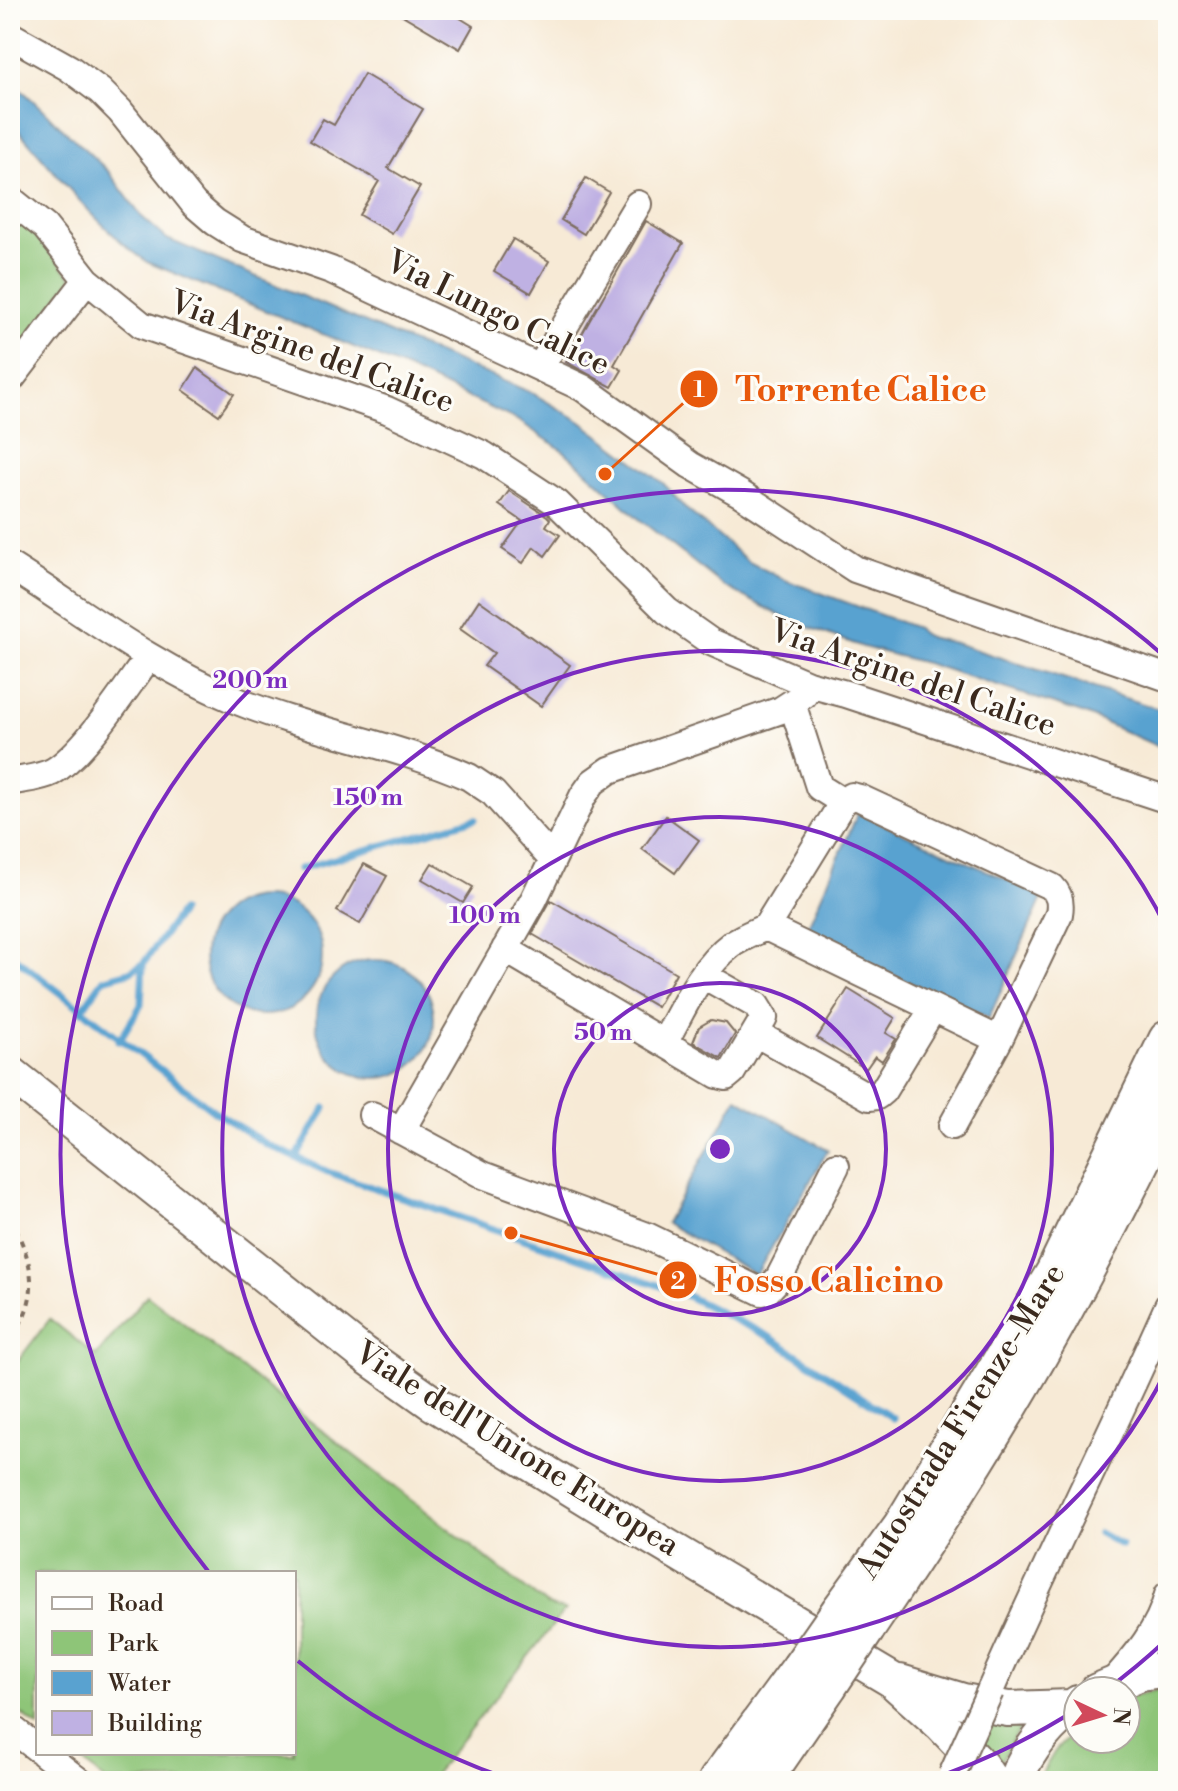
<svg xmlns="http://www.w3.org/2000/svg" width="1178" height="1791" font-family="'Libre Bodoni',serif">
<style>
.green{fill:#8ec578;stroke:#64784b;stroke-width:2}
.water{fill:#59a2d0;stroke:#4a6677;stroke-width:2}
.lines{fill:none;stroke-linecap:round;stroke-linejoin:round}
.stream{stroke:#59a2d0;stroke-width:7}
.building{fill:#bfb1e3}
.minor-casing{stroke:#7d6d5e;stroke-width:30}
.major-casing{stroke:#7d6d5e;stroke-width:38}
.highway-casing{stroke:#7d6d5e;stroke-width:42}
.path{stroke:#7d6d5e;stroke-width:4;stroke-dasharray:6 6;stroke-linecap:butt}
.minor{stroke:#fff;stroke-width:26}
.major{stroke:#fff;stroke-width:34}
.highway{stroke:#fff;stroke-width:38}
.minor-bridge-casing{stroke:#7d6d5e;stroke-width:30;stroke-linecap:butt}
.highway-bridge-casing{stroke:#7d6d5e;stroke-width:42;stroke-linecap:butt}
.minor-bridge{stroke:#fff;stroke-width:26}
.highway-bridge{stroke:#fff;stroke-width:38}
.ring{fill:none;stroke:#7b2cbf;stroke-width:4}
.labels{text-anchor:middle;dominant-baseline:central;stroke-width:6;stroke-linejoin:round;paint-order:stroke}
.street-label{font-size:32px;fill:#3b2a1e;stroke:#fdfcf7}
.centre{fill:#7b2cbf;stroke:#fdfcf7;stroke-width:4}
.ring-label{font-size:24px;text-anchor:middle;font-weight:bold;fill:#7b2cbf;stroke:#fdfcf7;stroke-width:6;stroke-linejoin:round;paint-order:stroke}
.leader{fill:none;stroke:#e8590c;stroke-width:3}
.callout-dot{fill:#e8590c;stroke:#fdfcf7;stroke-width:3}
.mark-label{font-size:24px;text-anchor:middle;font-weight:bold;fill:#fff}
.callout-label{font-size:34px;text-anchor:middle;font-weight:bold;fill:#e8590c;stroke:#fdfcf7;stroke-width:6;stroke-linejoin:round;paint-order:stroke}
</style>
<rect width="100%" height="100%" fill="#fdfcf7"/>
<filter id="ink" filterUnits="userSpaceOnUse"><feTurbulence type="fractalNoise" baseFrequency=".0125" numOctaves="2"/><feDisplacementMap in="SourceGraphic" scale="16" xChannelSelector="R" yChannelSelector="G"/><feConvolveMatrix kernelMatrix="1 2 1 2 8 2 1 2 1" color-interpolation-filters="sRGB"/></filter>
<filter id="wash" filterUnits="userSpaceOnUse"><feTurbulence type="fractalNoise" baseFrequency=".006" numOctaves="4" result="noise"/><feDisplacementMap in="SourceGraphic" scale="32" xChannelSelector="R" yChannelSelector="G"/><feGaussianBlur stdDeviation="1.8" result="paint"/><feColorMatrix in="noise" values="0 0 0 0 0 0 0 0 0 0 0 0 0 0 0 0 0 1.4 0 .05"/><feComposite in="paint" operator="in"/></filter>
<g filter="url(#wash)">
<rect width="100%" height="100%" fill="#f7ead6"/>
<path class="green" d="M10,205L72,278L10,362Z
M147,1295L547,1605L565,1610L429,1781H107L71,1753H294V1573H38V1727L10,1705V1371L50,1319L96,1356Z
M1168,1687V1781H1037L1055,1751L1078,1727V1739H1126V1698Z
M954,1715L1018,1727L1019,1729L999,1764Z"/>
<path class="water" d="M10,83L25,93L108,171L141,216L167,239L532,393L580,421L663,483L685,508L749,562L785,580L917,628C925,640 942,639 955,643L1168,712V751L1085,714L929,664L863,647L789,620L725,587L639,519L565,452L519,421L405,368L147,262C93,224 54,169 10,121Z
M858,813L1043,896L989,1018L804,935Z
M204 956a59 59 0 1 1 118 0a59 59 0 1 1-118 0Z
M316 1019a59 59 0 1 1 118 0a59 59 0 1 1-118 0Z
M737,1098L828,1150L756,1275L666,1223Z"/>
<g class="lines">
<path class="stream" d="M299,869L475,819
M10,954L214,1111L266,1144L328,1172L681,1293L768,1336L893,1418
M81,1011L104,979L129,972L143,964
M119,1041L141,1005L143,964L181,911
M296,1158L325,1108
M1099,1533L1121,1545
M10,1775L17,1781"/>
</g>
<g id="blocks">
<path class="building" d="M394,10H447L473,26L460,49Z
M364,74L423,109L388,168L420,187L392,234L359,215L379,181L310,141L323,119L334,125Z
M586,178L609,192L584,234L561,220Z
M646,221L683,243L614,365L622,370L612,387L566,362Z
M513,239L549,261L531,293L494,271Z
M197,368L234,394L219,415L183,390Z
M509,491L547,516L550,519L546,526L560,535L545,556L534,547L523,563L502,549L522,521L499,505Z
M479,600L570,665L541,706L484,666L494,653L460,629Z
M666,816L699,840L675,873L642,849Z
M432,863L473,887L463,903L422,879Z
M364,864L387,876L360,924L337,911Z
M551,900L676,973L657,1007L532,934Z
M848,989L895,1018L886,1033L896,1039L882,1061L875,1056L866,1069L817,1038Z
M711,1020L726,1023L735,1034L721,1058L693,1042L699,1027Z"/>
</g>
</g>
<g filter="url(#ink)">
<use href="#blocks" fill-opacity="0" stroke="#7d6d5e" stroke-width="2"/>
<g class="lines">
<defs>
<path id="minor" d="M10,35L69,68L100,91L120,111L194,204L215,222L242,239L331,270L583,388L690,465L741,494L855,569L1168,678
M10,199L45,227L87,280L142,325L387,410L484,455L557,503L667,611L711,642L808,684L846,694L1168,800
M541,366L638,204
M10,380L87,280
M10,566C83,612 151,665 230,698C308,731 393,743 469,777L493,793L552,859
M792,703L819,787L843,802L852,796L860,798L1052,887C1060,895 1061,903 1059,914L999,1040L766,927L843,802
M10,782C23,779 40,778 52,772C85,753 125,689 148,658
M505,949L718,1075L726,1077L732,1072L764,1018L756,1005L703,975
M755,1033L869,1097L877,1096L883,1091L932,1010
M664,1043C683,1009 700,968 732,944C742,937 755,932 766,927
M372,1115L483,1175L647,1236L762,1292L767,1291L779,1278L836,1166
M952,1126L999,1040
M401,1131L534,899L583,796L593,782L610,770L781,710L804,695
M1113,1682C1136,1656 1159,1630 1168,1595
M990,1691C1047,1561 1111,1435 1168,1306
M10,1727L38,1749
M43,1753L79,1781"/>
<path id="major" d="M10,1073L362,1353L431,1402L621,1519L892,1680L941,1724L981,1766L991,1781
M900,1682L963,1701L1008,1709L1072,1707
M1097,1691L1141,1673L1168,1669
M1015,1781C1027,1750 1051,1721 1078,1703"/>
<path id="highway" d="M840,1612L902,1527L1055,1273L1168,1040
M866,1628C931,1532 994,1435 1050,1334C1092,1260 1130,1183 1168,1107
M718,1781L801,1668
M762,1781L828,1685"/>
</defs>
<use href="#minor" class="minor-casing"/>
<use href="#major" class="major-casing"/>
<use href="#highway" class="highway-casing"/>
<path class="path" d="M10,1218C34,1263 42,1297 10,1339"/>
<use href="#minor" class="minor"/>
<use href="#major" class="major"/>
<use href="#highway" class="highway"/>
<defs>
<path id="minor-bridge" d="M952,1775L990,1691"/>
<path id="highway-bridge" d="M801,1668L840,1612
M828,1685L866,1628"/>
</defs>
<use href="#minor-bridge" class="minor-bridge-casing"/>
<use href="#highway-bridge" class="highway-bridge-casing"/>
<use href="#minor-bridge" class="minor-bridge"/>
<use href="#highway-bridge" class="highway-bridge"/>
</g>
</g>
<g class="ring">
<circle cx="720" cy="1149" r="166"/>
<circle cx="720" cy="1149" r="332"/>
<path d="M1168 1367A498 498 0 1 1 1168 931"/>
<path d="M1164 1642A664 664 0 0 1 1106 1690M1077 1709A664 664 0 0 1 925 1781M515 1781A664 664 0 0 1 298 1661M208 1571A664 664 0 0 1 1164 656"/>
</g>
<g class="labels">
<g class="street-label">
<text transform="translate(498 313) rotate(26)">Via Lungo Calice</text>
<text transform="translate(312 352) rotate(20)">Via Argine del Calice</text>
<text transform="translate(913 678) rotate(19)">Via Argine del Calice</text>
<text transform="translate(961 1421) rotate(-58)">Autostrada Firenze-Mare</text>
<text transform="translate(517 1449) rotate(32)">Viale dell'Unione Europea</text>
</g>
</g>
<circle cx="720" cy="1149" r="12" class="centre"/>
<g class="ring-label">
<text x="250" y="688">200 m</text>
<text x="368" y="805">150 m</text>
<text x="485" y="923">100 m</text>
<text x="603" y="1040">50 m</text>
</g>
<path class="leader" d="M605 474L699 389M511 1233L678 1280"/>
<g class="callout-dot">
<circle cx="605" cy="474" r="8"/>
<circle cx="511" cy="1233" r="8"/>
<circle cx="699" cy="389" r="20"/>
<circle cx="678" cy="1280" r="20"/>
</g>
<g class="mark-label">
<text x="699" y="397">1</text>
<text x="678" y="1289">2</text>
</g>
<g class="callout-label">
<text x="861" y="401">Torrente Calice</text>
<text x="829" y="1292">Fosso Calicino</text>
</g>
<rect width="1178" height="1791" fill="none" stroke="#fdfcf7" stroke-width="40"/>
<rect x="36" y="1571" width="260" height="184" fill="#fdfcf7" stroke="#afa8a0" stroke-width="2"/>
<rect x="52" y="1597" width="40" height="12" fill="#ffffff" stroke="#afa8a0" stroke-width="2"/>
<text x="108" y="1611" font-size="24" fill="#3b2a1e">Road</text>
<rect x="52" y="1631" width="40" height="24" fill="#8ec578" stroke="#afa8a0" stroke-width="2"/>
<text x="108" y="1651" font-size="24" fill="#3b2a1e">Park</text>
<rect x="52" y="1671" width="40" height="24" fill="#59a2d0" stroke="#afa8a0" stroke-width="2"/>
<text x="108" y="1691" font-size="24" fill="#3b2a1e">Water</text>
<rect x="52" y="1711" width="40" height="24" fill="#bfb1e3" stroke="#afa8a0" stroke-width="2"/>
<text x="108" y="1731" font-size="24" fill="#3b2a1e">Building</text>
<g transform="translate(1102 1715) rotate(94)"><circle r="38" fill="#fdfcf7" stroke="#afa8a0" stroke-width="2"/>
<path d="M0-6L14 30L0 20L-14 30Z" fill="#d1495b"/>
<text y="-12" font-size="22" font-weight="bold" text-anchor="middle" fill="#3b2a1e">N</text>
</g>
</svg>
